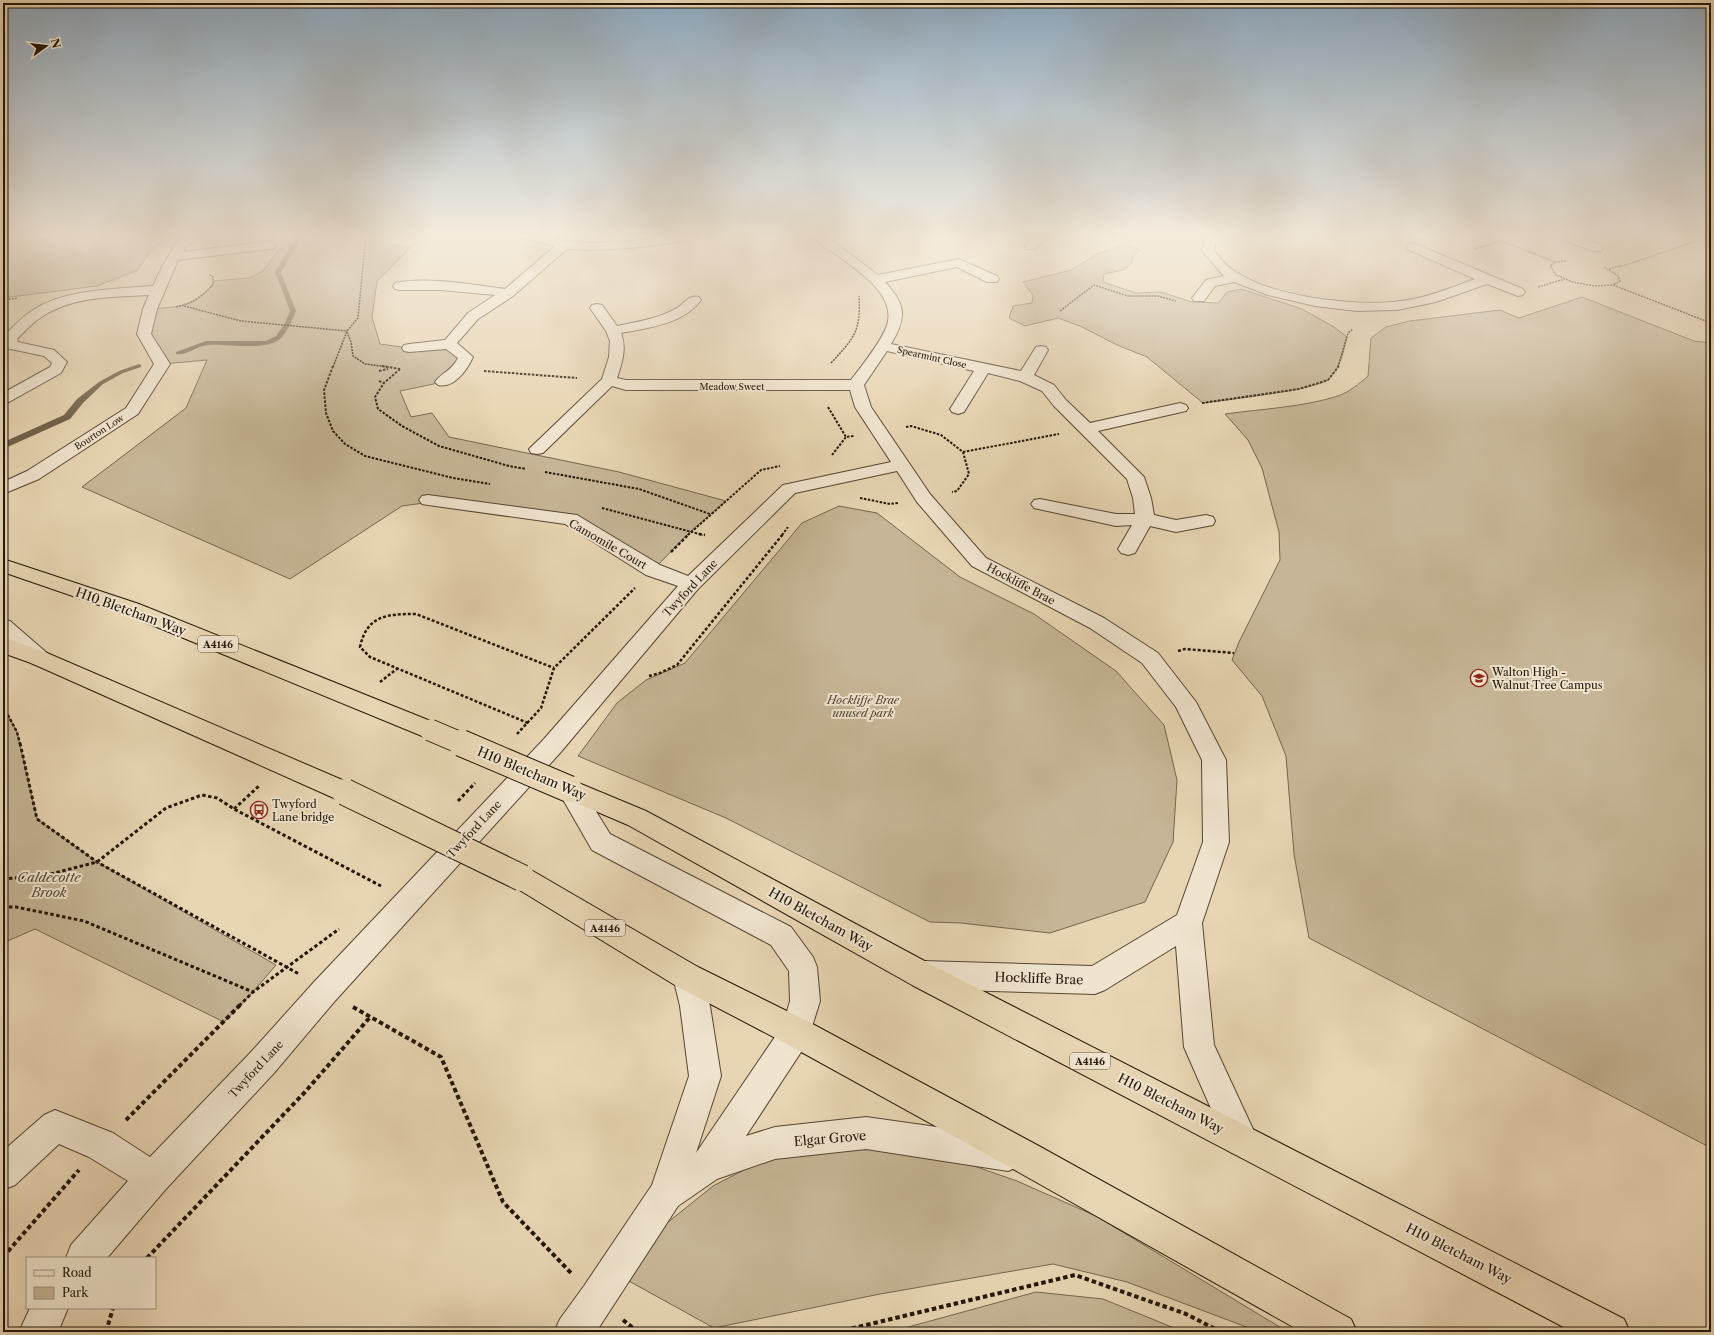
<svg xmlns="http://www.w3.org/2000/svg" width="1714" height="1335" font-family="'Libre Caslon Text',serif">
<style>
.green{fill:#c6b596;stroke:#74664f}
.lines{fill:none;stroke-linecap:round;stroke-linejoin:round}
.stream{fill:#71624c;fill-rule:evenodd}
.minor-casing{stroke:#544633;stroke-width:2}
.highway-casing{stroke:#221708;stroke-width:2}
.path-far4{stroke:#221708;stroke-width:1.5;stroke-dasharray:2 1;stroke-linecap:butt}
.path-far3{stroke:#221708;stroke-width:2;stroke-dasharray:2.5 1.5;stroke-linecap:butt}
.path-far2{stroke:#221708;stroke-width:2.5;stroke-dasharray:3 2;stroke-linecap:butt}
.path-far1{stroke:#221708;stroke-width:3;stroke-dasharray:3.5 2.5;stroke-linecap:butt}
.path{stroke:#221708;stroke-width:4;stroke-dasharray:4.5 3;stroke-linecap:butt}
.minor{fill:#f0e4ce;fill-rule:evenodd}
.highway{fill:#e8d5b3;fill-rule:evenodd}
.highway-bridge-far1-casing{stroke:#221708;stroke-width:23;stroke-linecap:butt}
.highway-bridge-casing{stroke:#221708;stroke-width:28;stroke-linecap:butt}
.highway-bridge-far1{stroke:#e8d5b3;stroke-width:21}
.highway-bridge{stroke:#e8d5b3;stroke-width:26}
.labels{text-anchor:middle;dominant-baseline:central;stroke-width:4;stroke-linejoin:round;paint-order:stroke}
.far-street-label{font-size:9px;fill:#221708;stroke:#f0e4ce}
.shield{fill:#f0e4ce;stroke:#605443;stroke-width:1}
.shield-label{font-size:10px;font-weight:bold;fill:#221708}
.street-label{font-size:11px;fill:#221708;stroke:#f0e4ce}
.poi-label{font-size:11px;fill:#221708;stroke:#f0e4ce;text-anchor:start}
.park-label{font-size:11px;font-style:italic;fill:#534633;stroke:#f0e4ce}
.near-street-label{font-size:13px;fill:#221708;stroke:#f0e4ce}
.near-park-label{font-size:13px;font-style:italic;fill:#534633;stroke:#f0e4ce}
</style>
<rect width="100%" height="100%" fill="#e8d5b3"/>
<filter id="stains"><feTurbulence type="fractalNoise" baseFrequency=".005" numOctaves="4"/><feColorMatrix values="0 0 0 0 .2 0 0 0 0 .09 0 0 0 0 .02 0 0 0 .5 -.17"/></filter>
<radialGradient id="worn" r=".72"><stop offset=".6" stop-color="#630" stop-opacity="0"/><stop offset="1" stop-color="#630" stop-opacity=".3"/></radialGradient>
<path class="green" d="M3,234H172L149,253L138,270L97,286L3,298Z
M286,234H392L389,244L411,247L377,281L372,317L380,344L409,348L449,344L466,357L443,382L400,391L411,417L432,413L449,437L619,472L726,501L691,531L653,570L570,519L424,503L402,506L290,579L82,487L186,408L207,360L162,364L144,334L150,309C171,307 192,308 206,292C210,288 212,286 213,281L249,278L263,271L284,243Z
M1127,245L1140,250L1133,257L1131,264L1123,270L1104,274L1103,282L1136,293L1161,292L1192,302L1218,303L1227,292L1241,289L1302,309L1334,327L1347,337C1343,352 1341,367 1329,379C1317,390 1224,400 1203,403L1147,357L1117,345L1080,326L1058,318L1025,326L1009,318L1013,306L1032,303L1033,295L1023,282L1071,270L1099,253Z
M1582,297L1694,341L1711,343V1148L1309,938L1294,854L1286,756L1262,696L1232,660L1239,642L1280,560L1279,532L1262,468L1248,440L1225,414C1262,409 1303,407 1338,396C1349,392 1359,384 1368,376L1371,338L1386,327L1410,321L1500,310L1519,318Z
M839,506L877,513L960,577L1034,614L1116,671L1164,725L1177,780L1173,842L1145,902L1050,933L961,923L930,922L726,818L578,756L617,703L646,680L685,663L802,523Z
M3,706L17,732L37,819L97,862L276,965L253,992L224,1022L35,929L3,943Z
M842,1140L931,1151L1017,1181L1096,1216L1288,1332H1255L1249,1328L1127,1282L1053,1264L880,1294L714,1328L627,1280L662,1227L713,1186L773,1155Z
M1036,1292L1103,1299L1184,1332H890Z"/>
<g class="lines">
<path class="stream" d="M293,234H298L299,242L281,272L296,311C292,320 288,331 281,338C267,352 227,343 208,345C197,346 186,356 176,354V352L206,341H266L276,336L285,323L290,311L275,272L293,242Z
M139,364L141,365V367L123,373L103,384L83,403L70,419L3,449V444L6,441L64,415L77,399L99,382L119,371Z"/>
<defs>
<path id="minor" d="M190,234H204L185,248L183,252L270,241L274,242L276,245L274,248L270,249L178,260L157,309L151,334L170,364L138,414L39,479L3,494V482L27,471L126,408L154,364L137,334L143,309L149,295C115,297 73,296 43,316C33,322 25,331 17,339L18,342L54,350L67,362L61,373L9,402L3,404V393L50,367L52,363L44,356L6,348L3,340L5,335C14,326 22,317 33,310C65,289 115,289 153,286L161,269L176,243Z
M518,234H535L564,241L590,243L635,241L684,234H707L705,237L701,238C656,246 613,252 567,249L513,296L478,319L457,343L473,357C467,370 454,389 438,385L435,382C442,372 452,371 458,358L446,349L409,352L404,351L402,348L404,345L409,344L445,340L468,313L495,295L441,290H400L395,289L393,286L395,283C426,276 474,285 505,289L555,246L520,237Z
M810,234H823L878,275L959,259L997,276L999,279L997,282H987L957,267L885,282C906,304 907,318 891,344L1021,371L1036,347L1041,346L1046,347L1048,350L1034,375L1054,385L1066,400L1090,423L1180,403L1186,405L1188,408L1186,411L1098,431L1144,477L1151,498L1154,515L1176,520L1206,515L1213,517L1215,521L1213,525L1176,532L1150,526L1135,553L1128,555L1121,553L1118,549L1132,525L1116,526L1034,508L1031,504L1034,500L1040,499L1116,514H1135L1133,498L1127,479L1054,406L1042,391L1020,381L988,373L964,412L958,414L952,412L950,409L974,371L887,351L864,385L871,407L930,494L986,558L1104,618L1158,653L1196,702L1226,760L1229,842L1202,923L1214,1045L1258,1140L1254,1152L1242,1156L1230,1152L1184,1047L1176,946L1105,990L1095,994L923,989L913,985L908,975L913,965L923,961L1092,966L1177,915L1203,842L1202,760L1176,707L1142,663L1090,628L972,566L917,502L897,471L795,493L698,589L560,753L334,1002L274,1073L165,1190L107,1258H66L71,1245L128,1181L89,1157L59,1144L15,1185L3,1190V1151L44,1115L55,1110L113,1133L150,1157L252,1051L314,982L544,739L678,586L646,575L565,524L428,505L422,504L419,500L422,496L428,495L577,515L660,565L688,576L783,485L891,462L855,407L850,390H626L612,386L543,453L537,454L531,453L529,449L602,379L609,357L610,341L606,331L590,308L592,305L597,304L602,305L617,326C636,322 657,319 675,309C684,305 688,294 699,297L701,300C684,324 648,328 621,333C627,348 622,363 617,378L626,380H851C861,367 886,336 888,321C893,294 860,272 841,258C832,251 817,244 810,234Z
M1037,234H1049L1035,249H1027L1025,246Z
M1205,234H1217L1214,251C1221,259 1227,267 1236,272C1275,298 1362,308 1408,300C1432,296 1453,287 1475,279L1409,250L1407,247L1409,244L1413,243L1523,289L1525,292L1523,295L1518,296L1487,284L1436,302L1397,310L1357,311L1315,306L1268,295L1234,282L1215,286L1204,301H1194L1192,298L1206,280L1224,276L1202,251Z
M1552,234H1568L1601,245L1603,248L1601,251H1593L1554,237Z
M3,619L10,621L47,653L50,658L47,663L39,666L31,663L3,638Z
M569,779L578,782L610,834L791,927L813,957L817,967L820,1001L807,1043L746,1136L775,1127L866,1117L1008,1137L1020,1142L1025,1154L1020,1166L1008,1171L866,1149L775,1159L717,1179L678,1206L596,1332H554L560,1319L584,1286L652,1185L689,1076L680,1006L673,977L678,967L688,963L698,967L703,977L710,1006L721,1076L696,1153L783,1025L790,1001L789,971L771,945L592,850L557,789L560,782Z
M30,1308H68L58,1332H19Z"/>
<path id="highway" d="M3,559L139,604L438,724L442,730L438,736L430,739L422,736L125,614L3,572Z
M3,637L47,653L354,785L357,792L354,799L345,802L336,799L31,663L3,653Z
M569,779L646,811L932,965L1624,1319L1630,1332H1573L912,985L628,825L560,796L557,789L560,782Z
M522,866L531,870L698,967L807,1021L1037,1145L1351,1319L1357,1332H1302L1013,1169L785,1043L678,987L513,886L509,878L513,870Z"/>
</defs>
<use href="#minor" class="minor-casing"/>
<use href="#highway" class="highway-casing"/>
<path class="path-far4" d="M787,234L794,240
M1484,234L1555,262
M366,235L374,234
M722,237L738,234
M1474,249L1502,241
M1566,261L1555,262L1550,266L1556,275L1573,282L1594,286L1613,285L1711,323
M1604,267L1617,275L1620,281L1613,285
M1609,269L1629,264L1711,236
M1538,287L1565,279
M3,300L18,298
M184,306L241,321L347,331
M176,307C191,304 202,296 213,285V277L209,274
M1060,311L1094,285L1128,296H1158L1176,301
M347,332L351,342L353,356L365,364L389,367
M831,363C854,338 861,332 859,296
M333,367L347,331L358,318L366,235L363,234
M1338,367L1348,333L1353,329"/>
<path class="path-far3" d="M333,366L324,390L326,413L333,431L345,444L365,456L453,478L490,484
M382,366L400,369
M400,369L384,383L375,397L378,409L402,426L439,446L509,466L526,469
M379,371L388,369
M484,371L577,378
M379,381L384,383
M1202,403L1299,389L1328,380L1339,366
M828,407L846,437L854,436
M906,427L911,426L941,435L963,452L969,474L957,491L952,492
M963,452L1059,434
M832,455L846,437
M545,472L639,489L710,514
M860,498L890,504L898,503
M602,508L703,535
M688,535L761,470L780,466
M782,535L788,527"/>
<path class="path-far2" d="M699,534L705,535
M671,552L689,534
M1178,651L1185,649L1234,653
M649,676L660,673L677,665L783,534
M380,682L398,668
M3,706L17,732L20,744
M528,723L370,657L360,647C367,615 387,614 416,614L554,668
M517,734L541,708L554,668L635,588"/>
<path class="path-far1" d="M20,743L37,819L97,862L299,974
M458,801L475,783
M234,809L260,785
M3,879L43,876L97,862L166,808L202,795L217,798L234,809L381,886
M3,907H16L84,921L253,992
M239,1006L253,992L339,929"/>
<path class="path" d="M353,1007L441,1057L503,1202L572,1274
M126,1120L240,1005
M3,1257L79,1170
M147,1258L305,1092L371,1016
M623,1320L638,1332
M106,1332L113,1308
M837,1332L1075,1275L1186,1314L1221,1332"/>
<use href="#minor" class="minor"/>
<use href="#highway" class="highway"/>
<defs>
<path id="highway-bridge-far1" d="M430,730L463,744"/>
<path id="highway-bridge" d="M461,743L569,789
M345,792L522,878"/>
</defs>
<use href="#highway-bridge-far1" class="highway-bridge-far1-casing"/>
<use href="#highway-bridge" class="highway-bridge-casing"/>
<use href="#highway-bridge-far1" class="highway-bridge-far1"/>
<use href="#highway-bridge" class="highway-bridge"/>
</g>
<linearGradient id="sky" x2="0" y2="1"><stop stop-color="#8da7bc"/><stop offset="0.56" stop-color="#f5ecdd"/><stop offset="1" stop-color="#f5ecdd" stop-opacity="0"/></linearGradient>
<rect width="1714" height="421" fill="url(#sky)"/>
<defs>
<symbol id="school-ring" viewBox="-11 -11 22 22"><circle r="9.5" fill="#f0e4ce" stroke="#8f2418" stroke-width="1.5"/><path d="M0-5L7-2L0 1L-7-2ZM-4 1L0 2.5L4 1V4Q0 6-4 4Z" fill="#8f2418"/></symbol>
<symbol id="bus-ring" viewBox="-11 -11 22 22"><circle r="9.5" fill="#f0e4ce" stroke="#8f2418" stroke-width="1.5"/><path d="M-5-6H5V4H4V6H2V4H-2V6H-4V4H-5ZM-3.5-4V0h7V-4ZM-3.5 1.2v1.5H-2V1.2ZM2 1.2v1.5H3.5V1.2Z" fill="#8f2418"/></symbol>
</defs>
<g fill-rule="evenodd">
<use href="#school-ring" x="1469" y="668" width="20" height="20"/>
<use href="#bus-ring" x="249" y="800" width="20" height="20"/>
</g>
<g class="labels">
<g class="far-street-label">
<text transform="translate(932 357) rotate(13)">Spearmint Close</text>
<text x="732" y="386">Meadow Sweet</text>
<text transform="translate(99 432) rotate(-33)">Bourton Low</text>
</g>
<g class="shield">
<rect x="198" y="636" width="40" height="16" rx="3"/>
<rect x="585" y="920" width="40" height="16" rx="3"/>
<rect x="1070" y="1053" width="40" height="16" rx="3"/>
</g>
<g class="shield-label">
<text x="218" y="644">A4146</text>
<text x="605" y="928">A4146</text>
<text x="1090" y="1061">A4146</text>
</g>
<g class="street-label">
<text transform="translate(608 544) rotate(30)">Camomile Court</text>
<text transform="translate(1021 584) rotate(28)">Hockliffe Brae</text>
<text transform="translate(690 588) rotate(-47)">Twyford Lane</text>
<text transform="translate(474 829) rotate(-47)">Twyford Lane</text>
<text transform="translate(256 1069) rotate(-47)">Twyford Lane</text>
</g>
<g class="poi-label">
<text x="1492" y="672">Walton High -<tspan x="1492" dy="13">Walnut Tree Campus</tspan></text>
<text x="272" y="804">Twyford<tspan x="272" dy="13">Lane bridge</tspan></text>
</g>
<g class="park-label">
<text x="863" y="700">Hockliffe Brae<tspan x="863" dy="13">unused park</tspan></text>
</g>
<g class="near-street-label">
<text transform="translate(131 611) rotate(20)">H10 Bletcham Way</text>
<text transform="translate(532 773) rotate(23)">H10 Bletcham Way</text>
<text transform="translate(821 919) rotate(29)">H10 Bletcham Way</text>
<text transform="translate(1039 978) rotate(2)">Hockliffe Brae</text>
<text transform="translate(1171 1103) rotate(27)">H10 Bletcham Way</text>
<text transform="translate(830 1138) rotate(-5)">Elgar Grove</text>
<text transform="translate(1459 1253) rotate(27)">H10 Bletcham Way</text>
</g>
<g class="near-park-label">
<text x="49" y="877">Caldecotte<tspan x="49" dy="15">Brook</tspan></text>
</g>
</g>
<rect width="1714" height="1335" fill="none" stroke="#e8d5b3" stroke-width="16"/>
<rect x="4" y="4" width="1706" height="1327" fill="none" stroke="#221708" stroke-width="2"/>
<rect x="8" y="8" width="1698" height="1319" fill="none" stroke="#221708"/>
<rect x="26" y="1257" width="130" height="52" fill="#f0e4ce" stroke="#9e927f"/>
<rect x="34" y="1270" width="20" height="6" fill="#f0e4ce" stroke="#9e927f"/>
<text x="62" y="1277" font-size="12" fill="#221708">Road</text>
<rect x="34" y="1287" width="20" height="12" fill="#c6b596" stroke="#9e927f"/>
<text x="62" y="1297" font-size="12" fill="#221708">Park</text>
<g transform="translate(46 46) rotate(75)" stroke="#f0e4ce" stroke-width="3" paint-order="stroke">
<path d="M0-3L7 15L0 10L-7 15Z" fill="#221708"/>
<text y="-6" font-size="11" font-weight="bold" text-anchor="middle" fill="#221708">N</text>
</g>
<rect width="100%" height="100%" filter="url(#stains)"/>
<rect width="100%" height="100%" fill="url(#worn)"/>
</svg>
